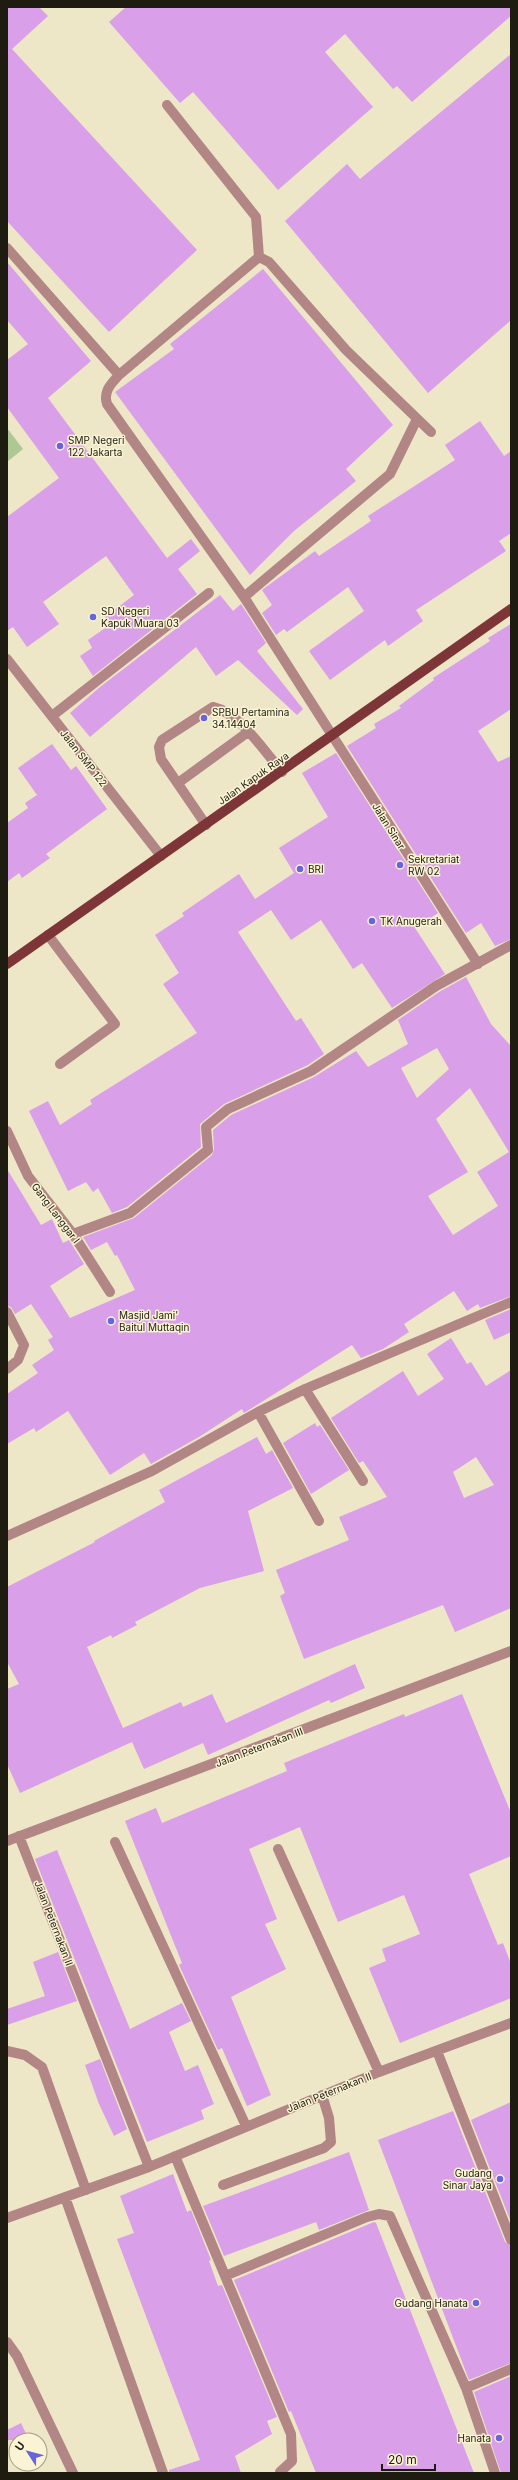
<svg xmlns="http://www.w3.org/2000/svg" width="518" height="2480" font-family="Inter,sans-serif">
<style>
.green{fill:#aec895}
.building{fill:#d99fe8;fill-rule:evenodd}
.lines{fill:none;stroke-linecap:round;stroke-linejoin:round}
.minor{stroke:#b18685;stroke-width:10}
.major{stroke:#7d3537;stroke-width:10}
.poi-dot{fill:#6664de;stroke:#faf4d4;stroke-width:1.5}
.labels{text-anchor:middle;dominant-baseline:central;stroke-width:3;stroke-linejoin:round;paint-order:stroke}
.poi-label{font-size:10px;fill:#1e1b10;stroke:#faf4d4;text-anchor:start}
.street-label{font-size:10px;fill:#1e1b10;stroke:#faf4d4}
</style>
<rect width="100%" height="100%" fill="#ede6c7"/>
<path class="green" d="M7,428L23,449L7,462Z"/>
<path class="building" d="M7,7H39L48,16L12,49L197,250L109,332L7,221Z
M126,7H511V16L412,102L397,86L393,89L345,34L325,52L373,107L278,190L193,92L180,103L109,22Z
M511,54V320L428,393L285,221L347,164L360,179Z
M7,262L91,361L48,398L167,558L191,539L200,551L178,569L197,594L93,676L80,656L92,648L88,640L111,624L105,617L134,595L106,556L43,602L59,624L27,647L13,627L7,631V517L59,478L7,407V360L28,344L7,320Z
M263,269L393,425L346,469L356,481L294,531L250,575L115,392L174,349L170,344Z
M480,421L504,456L511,451V533L499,541L506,551L416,610L423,621L388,646L385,640L330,680L309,651L364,611L348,587L287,632L284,629L276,635L262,613L272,605L262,590L315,551L319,556L371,521L368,516L455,460L445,445Z
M220,595L233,611L241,604L266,643L257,651L303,709L297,715L238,660L216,676L196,647L90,737L70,713L100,687Z
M511,624V709L478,731L498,762L511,756V939L495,946L481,923L466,933L347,746L376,728L374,724L401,708L399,706L434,680L433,678L490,641L488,638Z
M52,744L71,770L76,766L107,809L46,854L50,858L22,878L19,873L7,882V823L28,808L25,803L37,795L18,768Z
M336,753L438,913L415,928L445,974L392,1008L362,963L353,969L321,920L291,940L271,910L238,932L296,1021L301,1018L324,1054L308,1065L224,1104L200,1124L201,1147L127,1207L112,1213L98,1188L93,1192L86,1182L68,1191L29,1111L48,1101L60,1125L92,1104L90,1100L197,1033L163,984L179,973L155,935L184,916L182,913L239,874L255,899L294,873L279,848L328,817L302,773Z
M466,977L491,1024L511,1046V1296L480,1308L478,1304L467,1311L454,1291L404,1324L409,1332L383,1349L361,1358L352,1345L244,1413L242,1409L199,1437L151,1464L144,1453L110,1475L68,1411L36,1432L34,1428L7,1444V1394L38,1373L32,1365L54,1350L48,1340L53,1337L31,1304L15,1314L11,1307L7,1306V1169L41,1225L52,1219L63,1243L69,1240L84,1264L50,1286L70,1318L135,1290L117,1255L115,1256L107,1242L91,1250L83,1237L134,1218L212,1155L214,1149L213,1130L231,1115L314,1077L356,1051L368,1067L408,1044L398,1020L439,992ZM437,1048L449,1069L417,1098L401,1068ZM470,1088L509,1152L477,1172L498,1206L453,1235L428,1196L468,1172L436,1119Z
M511,1309V1332L494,1340L485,1320Z
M451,1338L467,1364L471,1362L486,1386L511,1370V1608L455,1632L443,1605L304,1659L280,1596L285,1593L276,1570L349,1540L339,1517L387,1497L363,1461L359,1463L331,1418L403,1371L418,1396L444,1379L427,1354ZM476,1457L494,1485L464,1498L453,1472Z
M315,1423L317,1427L320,1425L349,1470L311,1494L283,1443Z
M257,1437L266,1454L272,1450L293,1488L248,1511L264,1571L200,1588L135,1622L137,1625L112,1638L111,1635L87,1647L123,1728L181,1702L183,1707L212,1694L226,1723L355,1664L365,1688L331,1703L329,1700L208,1755L203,1743L144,1769L132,1742L20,1793L7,1764V1689L19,1684L7,1662V1587L95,1542L94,1541L165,1502L159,1490Z
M462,1694L511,1813V1856L469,1874L498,1945L503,1943L511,1964V1998L400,2043L369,1968L386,1961L382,1949L420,1934L404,1895L338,1922L300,1827L249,1849L277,1919L265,1924L286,1969L231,1997L271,2095L247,2106L222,2048L218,2050L179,1965L182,1963L125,1821L156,1808L162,1823L287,1771L284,1763L404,1714L405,1717Z
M57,1850L130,2029L182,2003L191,2021L169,2032L185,2071L198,2065L214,2104L201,2110L204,2119L147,2142L35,1859Z
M58,1952L77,2001L7,2025V2009L45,1996L33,1962Z
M100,2059L127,2129L114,2136L99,2104L85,2065Z
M511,2102V2222L471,2120Z
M453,2111L505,2242L511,2246V2363L469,2380L378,2140Z
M349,2152L369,2210L319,2230L316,2222L224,2256L203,2206Z
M173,2174L187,2212L191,2210L211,2260L209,2261L218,2286L222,2285L277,2417L267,2421L272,2434L235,2456L241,2473H169V2470L200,2460L117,2239L134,2233L120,2196Z
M374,2222L376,2223L474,2473H316L291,2411L289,2412L234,2280Z
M511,2376V2473H501L474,2392Z
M21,2423L29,2440H7V2430Z"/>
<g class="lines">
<path class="minor" d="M167,105L256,217L259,257
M7,248L119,375
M431,432L346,350L269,262L259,257L119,375C111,384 103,391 107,404L244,597L478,964
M244,597L390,474L417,419
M7,659L161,856
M52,716L209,593
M178,783L248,732
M206,825L161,759L159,747L162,740L213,707C240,713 264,751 282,772
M48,935L115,1024L60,1064
M7,1131L28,1176L73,1234L110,1292
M73,1234L130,1213L208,1150L206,1127L228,1109L311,1071L436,986L511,945
M7,1312L24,1345L18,1360L7,1369
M305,1389L363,1481
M258,1412L319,1521
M7,1536L152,1471L258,1412L305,1389L511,1302
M19,1836L149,2167
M7,1841L511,1651
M115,1842L246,2126
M278,1849L379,2072
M7,2051L25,2055L42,2067L86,2190
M437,2051L511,2240
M175,2156L291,2434L292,2461L280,2472
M223,2185L324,2148L331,2142L329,2118L322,2095
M65,2197L163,2473
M7,2218L149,2167L379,2072L511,2023
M225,2276L367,2217L379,2214L390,2216L466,2388L495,2473
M7,2342L17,2356L73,2473
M466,2388L511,2369"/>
<path class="major" d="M7,964L511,609"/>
</g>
<g class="poi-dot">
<circle cx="60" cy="446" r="4"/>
<circle cx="93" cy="617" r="4"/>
<circle cx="204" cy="718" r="4"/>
<circle cx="400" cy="865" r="4"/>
<circle cx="300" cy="869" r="4"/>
<circle cx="372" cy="921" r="4"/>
<circle cx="111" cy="1321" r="4"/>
<circle cx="500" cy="2179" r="4"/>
<circle cx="476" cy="2303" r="4"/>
<circle cx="499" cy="2438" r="4"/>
</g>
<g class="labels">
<g class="poi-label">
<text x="68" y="440">SMP Negeri<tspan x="68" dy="12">122 Jakarta</tspan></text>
<text x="101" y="611">SD Negeri<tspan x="101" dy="12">Kapuk Muara 03</tspan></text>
<text x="212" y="712">SPBU Pertamina<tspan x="212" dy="12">34.14404</tspan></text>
<text x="408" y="859">Sekretariat<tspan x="408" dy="12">RW 02</tspan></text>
<text x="308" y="869">BRI</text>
<text x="380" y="921">TK Anugerah</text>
<text x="119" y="1315">Masjid Jami'<tspan x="119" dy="12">Baitul Muttaqin</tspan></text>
<text x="492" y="2173" text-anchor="end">Gudang<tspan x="492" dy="12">Sinar Jaya</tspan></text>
<text x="468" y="2303" text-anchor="end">Gudang Hanata</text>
<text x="491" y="2438" text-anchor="end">Hanata</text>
</g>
<g class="street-label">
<text transform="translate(84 758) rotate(52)">Jalan SMP 122</text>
<text transform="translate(253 778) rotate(-35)">Jalan Kapuk Raya</text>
<text transform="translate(389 826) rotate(58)">Jalan Sinar</text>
<text transform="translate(56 1213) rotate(53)">Gang Langgar I</text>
<text transform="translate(259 1747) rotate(-21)">Jalan Peternakan III</text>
<text transform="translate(54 1923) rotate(69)">Jalan Peternakan II</text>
<text transform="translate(329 2092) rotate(-22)">Jalan Peternakan II</text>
</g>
</g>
<rect width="518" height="2480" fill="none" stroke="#1e1b10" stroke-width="16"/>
<g transform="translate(28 2452) rotate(306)"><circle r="19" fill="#faf4d4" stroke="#a29d86"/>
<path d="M0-3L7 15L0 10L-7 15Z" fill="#6664de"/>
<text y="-6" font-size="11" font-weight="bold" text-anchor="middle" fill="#1e1b10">U</text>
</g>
<path d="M382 2464v6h53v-6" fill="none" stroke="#1e1b10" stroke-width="2"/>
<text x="388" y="2464" font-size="12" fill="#1e1b10" stroke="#faf4d4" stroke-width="3" paint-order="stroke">20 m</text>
</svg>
